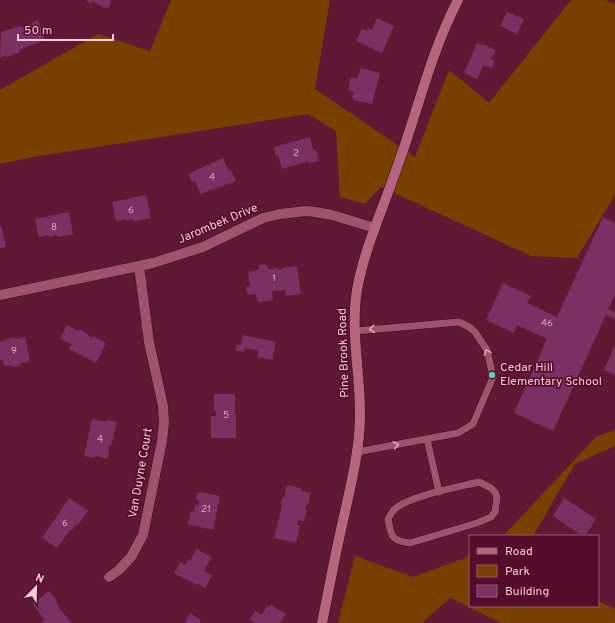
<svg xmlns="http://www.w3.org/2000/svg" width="615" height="623" font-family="Overpass,sans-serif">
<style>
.green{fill:#764000}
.building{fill:#773262}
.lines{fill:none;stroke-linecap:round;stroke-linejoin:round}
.lane-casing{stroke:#3c061d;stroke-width:8}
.street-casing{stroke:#3c061d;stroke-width:11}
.secondary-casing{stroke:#3c061d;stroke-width:11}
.lane{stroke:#9f526b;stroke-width:7}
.street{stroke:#9f526b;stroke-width:10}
.secondary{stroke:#b5667e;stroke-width:10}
.oneway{stroke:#dda7b7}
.poi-dot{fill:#5bcebb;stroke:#540c2a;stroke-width:1.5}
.labels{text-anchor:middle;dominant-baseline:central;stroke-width:3.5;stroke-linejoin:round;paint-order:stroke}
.number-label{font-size:10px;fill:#d8a5ba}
.street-label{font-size:12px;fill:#f8cbd7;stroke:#540c2a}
.poi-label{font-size:12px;fill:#f8cbd7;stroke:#540c2a;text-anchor:start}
</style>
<rect width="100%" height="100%" fill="#601934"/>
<path class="green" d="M171,0H330L315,89L415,157L449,70L489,103L571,0H605L615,4V195L577,258L531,256L381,187L365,204L340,197L336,131L308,114L33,157L0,164V90L98,34L150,51Z
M615,430V446L575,464L533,536H503L596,437Z
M355,556L413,577L470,556V606H598V601L615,609V623H501L450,598L422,623H338Z"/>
<path class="building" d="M86,0H110L111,2L108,8H105L92,1L90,4Z
M507,12L524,19L517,34L500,26Z
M377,18L394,26L382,53L356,41L362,29L367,31L368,28L372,30Z
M38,20L45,40L19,50L20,52L7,57V55L0,58L1,32L21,26L22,28Z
M477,43L482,45V44L496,50L491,59L495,61L492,68L485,65V66H483L477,79L464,73Z
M361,68L380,73L372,104L353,100V98H352L354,92L348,90L351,77L357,79Z
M310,137L313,150H316L319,161L309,163L308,161L282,169L278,155L276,156L274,147Z
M223,158L229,171L231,170L236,181L200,194L195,181L192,182L188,174Z
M146,195L151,218L137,221H133V219L126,221V219L116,221L112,202Z
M69,212L73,234L60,237L56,236V235L49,237V235L39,237L35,219Z
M603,217L615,223V295L608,309L615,312V319L606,315L553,431L514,413L547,339L517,325L514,333L486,320L503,283L531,296L527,303L557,317Z
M0,225H1L6,247L0,248Z
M265,264L268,267V269L278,268L279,270H282V268L297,266L301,294L286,296L285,290L272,291L273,300L258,302L256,294L249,295L247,293L246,287L250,285L248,272L258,270L259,265Z
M67,325L78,331L79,329L88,334V335L92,338L93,336L106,343L96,363L69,349L71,344L60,339Z
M243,335L276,342L272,360L257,357L259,351L245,348L244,352L236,350L237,344L241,345Z
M15,337V339L25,337L30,361L21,363L20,366L13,367L11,365L4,366L3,360H0V342Z
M615,345V375L604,370Z
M214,394H235V414H236V438H211V416H216V411H214Z
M92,419L106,422V420L117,422L111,446H109L108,459L95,456L94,458L84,456Z
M287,485L301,488V491L311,493L308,505H306L305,510H307L304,521L298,520L297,525L300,526L296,543L274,538L282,506L281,503L282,499L284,497Z
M200,492L220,496L213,530L188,524L191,511L194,512L195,505L198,506L199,501L196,498L197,493Z
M69,498L88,511L80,522L77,525L76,524L72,530L71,529L57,548L42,538Z
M564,498L596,519L585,536H583L553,516Z
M196,549L212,557L204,571L212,575L205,588L197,583V585L174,573L180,562L185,565L188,560L190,561Z
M49,591L56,600L55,601L59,606L58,607L72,623H41L45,620L33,604Z
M271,605L286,614L280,623H255L250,620L255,611L262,615L267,606L270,607Z
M190,613L201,620L199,623H187L185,622Z"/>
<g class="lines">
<defs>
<path id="lane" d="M355,331L459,322L469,327L475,332L487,350L493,377L473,424L458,433L357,452
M427,439L439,492
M479,482L491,488L495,492L497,497L495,512L491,517L477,523L410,543C391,541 391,536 388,519C390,516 392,511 395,509C409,496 459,487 479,482Z"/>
<path id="street" d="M0,295L153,263L203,247L263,218L280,214L306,211L315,212L332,215L375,228
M109,577L119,570L131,557L143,535L162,441L164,423L163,406L149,342L139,266"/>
<path id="secondary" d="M322,623C329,589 335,555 343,521C350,488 359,454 360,419C361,376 350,333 357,290C364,250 382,211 395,173C417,115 429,56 458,0"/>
</defs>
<use href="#lane" class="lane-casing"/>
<use href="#street" class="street-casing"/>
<use href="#secondary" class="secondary-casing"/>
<use href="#lane" class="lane"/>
<use href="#street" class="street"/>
<use href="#secondary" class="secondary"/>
</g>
<defs><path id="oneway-chevron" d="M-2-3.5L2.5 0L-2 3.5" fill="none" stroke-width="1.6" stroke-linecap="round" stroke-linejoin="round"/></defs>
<g class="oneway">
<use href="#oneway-chevron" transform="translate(372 329) rotate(175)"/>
<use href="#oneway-chevron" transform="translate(487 352) rotate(-110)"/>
<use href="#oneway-chevron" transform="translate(396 445) rotate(-11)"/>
</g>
<circle class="poi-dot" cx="492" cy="375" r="4"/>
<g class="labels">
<g class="number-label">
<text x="296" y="153">2</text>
<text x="212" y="177">4</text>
<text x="131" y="210">6</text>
<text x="54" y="227">8</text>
<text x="274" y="278">1</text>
<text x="547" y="323">46</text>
<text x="14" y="351">9</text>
<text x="226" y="415">5</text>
<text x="100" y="439">4</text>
<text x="206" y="509">21</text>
<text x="65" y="523">6</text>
</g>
<g class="street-label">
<text transform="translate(218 224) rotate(-23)">Jarombek Drive</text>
<text transform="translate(344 353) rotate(-92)">Pine Brook Road</text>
<text transform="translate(141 473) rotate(-80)">Van Duyne Court</text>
</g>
<g class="poi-label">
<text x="500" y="368">Cedar Hill<tspan x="500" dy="14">Elementary School</tspan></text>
</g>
</g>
<rect x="469" y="535" width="130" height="72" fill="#540c2a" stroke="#96586f"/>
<rect x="477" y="548" width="20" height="6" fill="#b5667e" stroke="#96586f"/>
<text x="505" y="555" font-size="12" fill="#f8cbd7">Road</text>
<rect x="477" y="565" width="20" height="12" fill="#764000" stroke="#96586f"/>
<text x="505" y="575" font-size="12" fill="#f8cbd7">Park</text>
<rect x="477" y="585" width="20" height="12" fill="#773262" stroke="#96586f"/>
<text x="505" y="595" font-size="12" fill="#f8cbd7">Building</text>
<g transform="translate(36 587) rotate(23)" stroke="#540c2a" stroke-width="3" paint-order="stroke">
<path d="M0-3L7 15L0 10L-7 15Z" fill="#f8cbd7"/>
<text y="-6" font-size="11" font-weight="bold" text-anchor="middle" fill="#f8cbd7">N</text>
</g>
<path d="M18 34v6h95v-6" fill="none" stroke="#f8cbd7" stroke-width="2"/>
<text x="24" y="34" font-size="12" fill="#f8cbd7" stroke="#540c2a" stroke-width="3" paint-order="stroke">50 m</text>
</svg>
